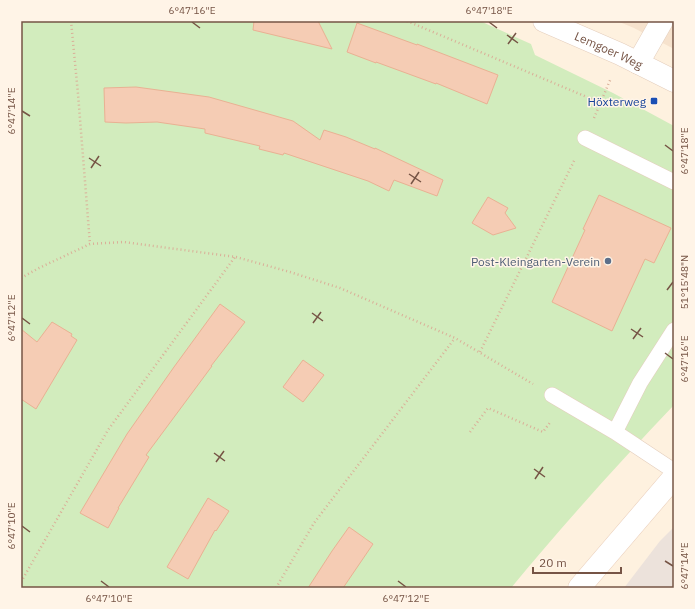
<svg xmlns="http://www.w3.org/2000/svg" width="695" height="609" font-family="'IBM Plex Sans',sans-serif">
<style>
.residential{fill:#f6e2cd}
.industrial{fill:#ece2db}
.green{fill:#d2ecbd}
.building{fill:#f5ccb4;stroke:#e9b193}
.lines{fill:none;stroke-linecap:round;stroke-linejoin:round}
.lane-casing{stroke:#e4cebd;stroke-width:16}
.street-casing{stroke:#e4cebd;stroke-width:23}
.secondary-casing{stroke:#eaceba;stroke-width:23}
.path{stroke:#daaf98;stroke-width:2.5;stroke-dasharray:1 3;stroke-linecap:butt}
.lane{stroke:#fff;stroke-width:15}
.street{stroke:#fff;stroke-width:22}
.secondary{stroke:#fff;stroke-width:22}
.ticks{fill:none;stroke:#765445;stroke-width:1.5}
.transit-dot{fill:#1a4fb4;stroke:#fff4e7;stroke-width:1.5}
.service-dot{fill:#5c6f8a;stroke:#fff4e7;stroke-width:1.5}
.labels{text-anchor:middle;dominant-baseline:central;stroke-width:3;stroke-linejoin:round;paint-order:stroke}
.street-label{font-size:12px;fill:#765445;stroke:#fff4e7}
.transit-label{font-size:12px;fill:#164399;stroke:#fff4e7;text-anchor:end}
.service-label{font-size:12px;fill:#4e5e75;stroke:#fff4e7;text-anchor:end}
.neatline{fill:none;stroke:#765445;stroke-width:1.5}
.ticks-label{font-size:10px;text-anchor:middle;fill:#765445}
</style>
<rect width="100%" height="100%" fill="#fef1df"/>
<path class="residential" d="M617,21H674V49L634,28Z"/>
<path class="industrial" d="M674,527V588H624L660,541Z"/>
<path class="green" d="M21,21H480L531,44L535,55L613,93L674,126V405C618,464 563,525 511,588H21Z"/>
<path class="building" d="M254,21H318L332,49L253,30Z
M357,23L417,45V44L498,75L487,104L436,83V84L376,62V63L347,52Z
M136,87L209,97L293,121L320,140L324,130L346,137L375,149V148L443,180L437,196L394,180L389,191L368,181L284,153L283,155L259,149L260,146L205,133V129L157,122L126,123L105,122L104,88Z
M599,195L671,228L654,263L645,259L612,331L552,302L585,230L583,229Z
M488,197L508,208L505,213L516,228L493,235L472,223Z
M220,304L245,322L211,366H212L146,455L149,457L118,508H119L108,528L80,513L127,434L174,367Z
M52,322L72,334L71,336L77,340L36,409L21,399V329L37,342Z
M303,360L324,375L303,402L283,387Z
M208,498L229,511L216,531L215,530L188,579L167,567Z
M349,527L373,544L343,588H308L332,551Z"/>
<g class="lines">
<defs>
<path id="lane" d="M585,138L674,182
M552,395L615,432L674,471
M615,432L640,383L674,330"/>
<g id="street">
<path id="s1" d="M544,21L620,54L674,81"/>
<path d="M638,63L662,21"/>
</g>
<path id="secondary" d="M579,588L674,477"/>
</defs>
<use href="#lane" class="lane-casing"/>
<use href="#street" class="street-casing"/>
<use href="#secondary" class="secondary-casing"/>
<path class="path" d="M71,21L78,94L90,244
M407,21L601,103
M594,118L611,78
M21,278L39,268L90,244L124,242L161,247L236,257L290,272L340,288L455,338L533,384
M480,352L575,159
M470,432L488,408L543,432L551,421
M21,582L108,430L235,257
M276,588L314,523L455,338"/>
<use href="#lane" class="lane"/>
<use href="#street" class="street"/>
<use href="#secondary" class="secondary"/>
</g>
<path class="ticks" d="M192,22L200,28M489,22L497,28M507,35L518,43M508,44L516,33M22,111L30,116M665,145L673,151M89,158L101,166M91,168L99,156M409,174L421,182M411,184L419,172M667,290L673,282M312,313L323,321M22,318L30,324M313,323L321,312M631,329L643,337M633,339L641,328M665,353L673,359M214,453L225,461M216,462L224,451M534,469L545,477M535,479L543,467M22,526L30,532M665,561L673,566M101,581L109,587M398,581L406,587"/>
<rect class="transit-dot" x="650" y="97" width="8" height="8" rx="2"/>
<circle class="service-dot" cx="608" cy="261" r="4"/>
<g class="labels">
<g class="street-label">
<text stroke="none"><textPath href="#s1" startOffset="71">Lemgoer Weg</textPath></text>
</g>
<g class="transit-label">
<text x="646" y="101">Höxterweg</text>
</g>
<g class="service-label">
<text x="600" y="261">Post-Kleingarten-Verein</text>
</g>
</g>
<rect width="695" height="609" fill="none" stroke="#fff4e7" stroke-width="44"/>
<path d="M533 567v6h88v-6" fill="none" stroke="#765445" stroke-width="2"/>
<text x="539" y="567" font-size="12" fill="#765445" stroke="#fff4e7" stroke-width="3" paint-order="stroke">20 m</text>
<rect x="22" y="22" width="651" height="565" class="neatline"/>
<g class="ticks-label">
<text x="192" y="14">6°47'16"E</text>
<text x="489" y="14">6°47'18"E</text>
<text transform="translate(11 111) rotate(-90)" y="4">6°47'14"E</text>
<text transform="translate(684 151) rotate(-90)" y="4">6°47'18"E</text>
<text transform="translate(684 282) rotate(-90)" y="4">51°15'48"N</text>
<text transform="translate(11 318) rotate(-90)" y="4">6°47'12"E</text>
<text transform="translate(684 359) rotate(-90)" y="4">6°47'16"E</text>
<text transform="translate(11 526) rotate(-90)" y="4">6°47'10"E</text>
<text transform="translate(684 566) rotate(-90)" y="4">6°47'14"E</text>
<text x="109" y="602">6°47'10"E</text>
<text x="406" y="602">6°47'12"E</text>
</g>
</svg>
